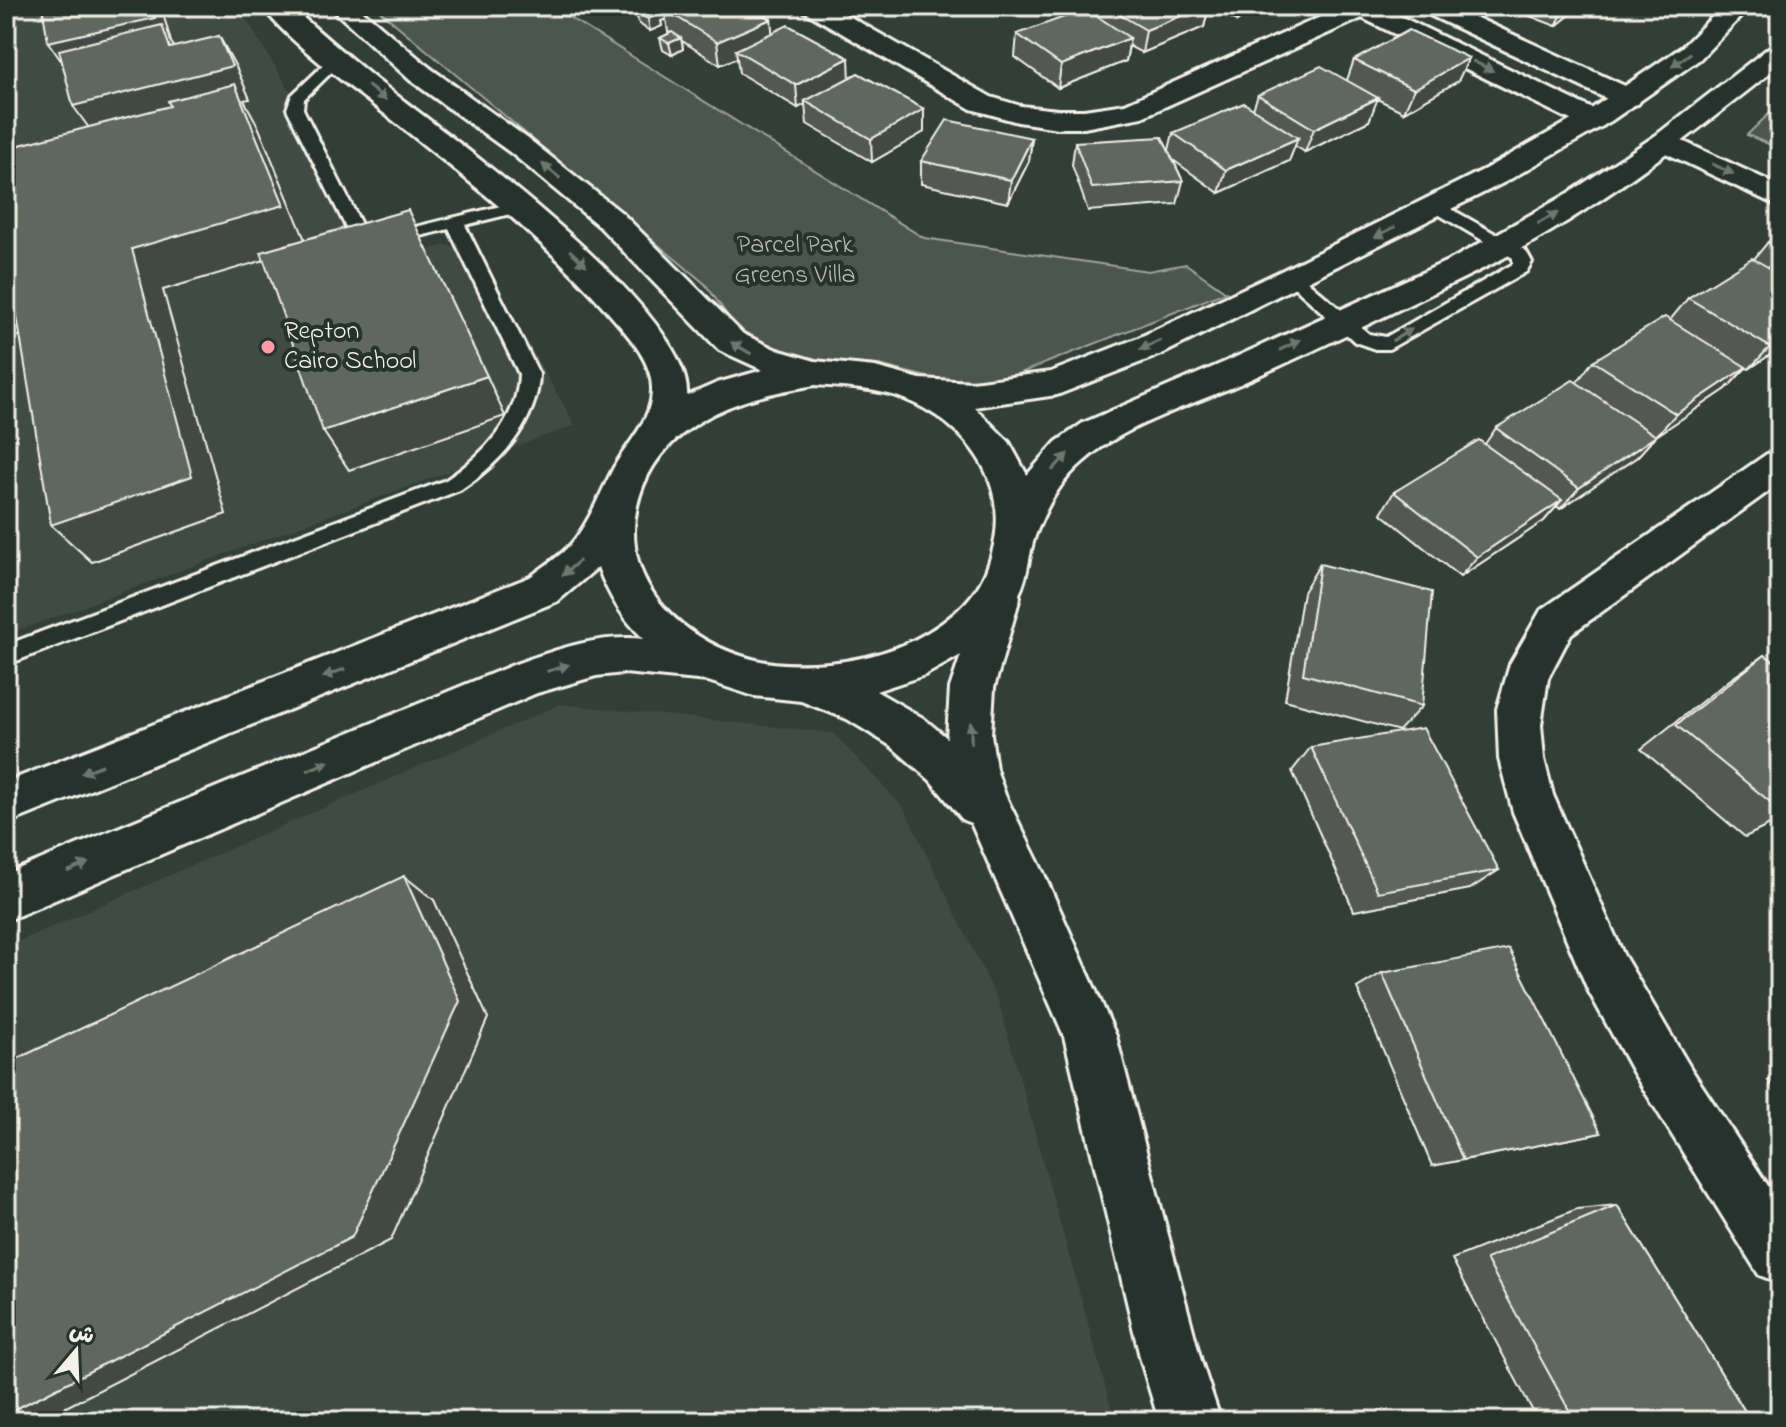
<svg xmlns="http://www.w3.org/2000/svg" width="1786" height="1427" font-family="'Indie Flower','Playpen Sans Arabic',sans-serif">
<style>
.built{fill:#404b44}
.green{fill:#4c564f;stroke:#a0a49c;stroke-width:2}
.lines{fill:none;stroke-linecap:round;stroke-linejoin:round}
.service-casing{stroke:#f4f1e8;stroke-width:6}
.minor-casing{stroke:#f4f1e8;stroke-width:6}
.tertiary-casing{stroke:#f4f1e8;stroke-width:6}
.service{fill:#26332d;fill-rule:evenodd}
.minor{fill:#26332d;fill-rule:evenodd}
.tertiary{fill:#26332d;fill-rule:evenodd}
.wall{fill:#525953;stroke:#f4f1e8;stroke-width:2}
.shaded-wall{fill:#424944;stroke:#f4f1e8;stroke-width:2}
.building{fill:#5f6861;stroke:#f4f1e8;stroke-width:2}
.oneway{fill:#6e766e}
.poi-dot{fill:#ff9aa2;stroke:#26332d;stroke-width:3}
.labels{text-anchor:middle;dominant-baseline:central;stroke-width:8;stroke-linejoin:round;paint-order:stroke}
.far-park-label{font-size:26px;fill:#b9bbb2;stroke:#26332d}
.far-poi-label{font-size:26px;fill:#f4f1e8;stroke:#26332d;text-anchor:start}
</style>
<rect width="100%" height="100%" fill="#323e38"/>
<filter id="ink" filterUnits="userSpaceOnUse"><feTurbulence type="fractalNoise" baseFrequency=".0125" numOctaves="2"/><feDisplacementMap in="SourceGraphic" scale="16" xChannelSelector="R" yChannelSelector="G"/><feConvolveMatrix kernelMatrix="1 2 1 2 8 2 1 2 1" color-interpolation-filters="sRGB"/></filter>
<g filter="url(#ink)">
<path class="built" d="M6,6H238L290,91L287,101L366,269L444,245L474,249L575,425L6,635Z
M561,704L833,733L904,808L999,1003L1115,1421H6V947Z"/>
<path class="green" d="M374,6H551L924,238L1148,271L1186,264L1226,292L1003,380L935,379L879,365L802,360L741,334L705,284Z
M1780,103V149L1747,135Z"/>
<g class="lines">
<defs>
<path id="service" d="M337,56L344,60L304,99L303,109L367,236H379L521,201L529,206L527,210L465,225L539,374C538,422 499,465 460,490L6,665V645L446,480C482,456 518,420 519,374L449,229L379,246L355,245L287,109L292,95L332,57Z
M1437,201L1526,251L1532,262L1526,272L1389,349H1375L1355,342L1284,278L1287,274H1299L1369,334L1386,337L1513,264V258L1431,210L1429,206L1431,202Z"/>
<path id="minor" d="M800,6H831L991,97L1021,106L1058,110H1084L1125,104L1345,6H1379L1603,114L1607,120L1603,126L1593,129L1583,126L1362,18L1142,117L1084,128H1058L1018,122L971,109L804,11Z
M1417,6H1451L1638,92L1642,98L1638,104L1628,106L1618,104L1421,11Z
M1665,133L1780,186V207L1655,148L1650,142L1655,136Z
M1780,450V483L1571,634L1548,678L1541,725L1544,759L1553,795L1623,954L1691,1069L1780,1204V1283L1759,1275L1633,1072L1588,990L1513,812L1499,759L1497,709L1510,664L1541,610L1767,454Z"/>
<path id="tertiary" d="M262,6H290C317,30 345,54 373,77C441,131 693,309 687,396L717,383L763,370L719,350L600,227L511,153L410,80L329,6H357L430,68L531,141L622,213L743,334L777,350L815,361L875,367L920,379L972,382L1051,372L1138,338L1281,271L1485,169L1591,109L1682,47L1723,6H1751L1700,59L1611,121L1507,181L1162,354L1057,395L974,407L1009,442L1027,475L1056,442L1083,423L1225,362L1452,259L1569,193L1655,136L1771,46L1780,44V65C1682,143 1583,221 1470,275C1394,312 1318,349 1240,384C1191,405 1124,425 1084,461C1060,481 1046,507 1035,536C1028,555 1029,575 1019,594L1020,597L994,688L991,734L996,769L1005,795L1044,874L1116,1036L1201,1361L1221,1421H1159L1141,1361L1064,1036L971,823L963,820L930,780L891,746L847,719L801,701L754,696L708,681L624,673L596,676L537,693L6,921V874L513,665C555,650 599,634 644,639C622,618 608,595 598,567L558,601L6,824V782L530,577C543,567 561,556 572,543C590,521 600,494 613,469C627,443 653,420 652,388C652,359 625,332 607,311C541,236 463,176 385,114C351,87 286,40 262,6ZM815,385C841,387 868,388 893,395C956,415 1007,471 995,540C989,570 980,591 956,612C919,644 877,658 829,663C805,665 780,666 756,660C685,643 619,585 637,506C644,475 660,451 685,432C723,402 769,393 815,385ZM961,655L950,688L947,738L923,718L876,691L925,675Z"/>
</defs>
<use href="#service" class="service-casing"/>
<use href="#minor" class="minor-casing"/>
<use href="#tertiary" class="tertiary-casing"/>
<use href="#service" class="service"/>
<use href="#minor" class="minor"/>
<use href="#tertiary" class="tertiary"/>
</g>
<path class="wall" d="M637,6H750L771,19L772,33L850,78L924,109V132L872,162L807,124L805,104L798,108L739,73L737,58L720,65L682,41L683,49L672,55L663,50L660,38L670,33L668,32L666,19L661,21L662,26L650,31L639,24L636,13L643,10Z
M1099,6H1267L1237,21L1209,6L1204,27L1142,53L1129,46L1126,61L1058,88L1015,57L1017,34L1097,17Z
M1504,6H1581L1556,26Z
M1354,60L1458,81L1404,112L1377,99L1369,121L1305,152L1295,146L1289,161L1219,193L1173,160L1183,181L1177,204L1088,211L1072,165L1075,142L1169,150L1173,133L1253,109L1258,95L1347,80Z
M1032,138L1029,161L1008,203L921,184V161Z
M1780,235V348L1749,369L1746,368L1726,389L1656,436L1637,457L1560,509L1557,506L1544,521L1460,577L1381,513L1394,492L1485,444L1496,428L1577,382L1593,361L1670,320L1688,298L1754,259L1768,242Z
M1320,564L1422,706L1399,731L1285,700L1303,592Z
M1780,643V654L1773,649Z
M1765,655L1780,666V820L1745,837L1641,749L1728,681Z
M1311,747L1499,870L1470,889L1354,911L1292,771Z
M1382,973L1601,1133L1432,1166L1357,988Z
M1780,1072V1094L1768,1081Z
M1617,1205L1751,1421H1538L1452,1259L1577,1209Z"/>
<path class="shaded-wall" d="M151,6H161L171,42L181,58L219,36L237,69L250,99L244,100L258,126L308,247L163,290L226,514L92,562L51,525L97,139L73,106L71,75L48,42Z
M580,6H593L581,11Z
M658,6H698L664,9L666,19L661,21L662,26L650,31L648,19L659,14Z
M1206,6H1209L1204,27L1142,53L1146,30Z
M1241,6H1267L1237,21Z
M1566,6H1581L1556,26Z
M771,19L773,41L736,50L737,58L720,65L717,42Z
M681,38L683,49L672,55L669,43Z
M1130,38L1126,61L1058,88L1061,65Z
M849,58L850,81L805,101V104L798,108L796,85Z
M1469,58L1458,81L1404,112L1414,89Z
M1378,98L1369,121L1305,152L1314,129Z
M924,109V132L872,162L871,139Z
M1032,138L1029,161L1008,203L1011,180Z
M1298,138L1289,161L1219,193L1226,170Z
M12,286L48,327L6,340V287Z
M1780,340V348L1749,369L1770,347Z
M1746,367L1726,389L1656,436L1676,414Z
M487,376L505,416L349,470L323,431Z
M1656,436L1637,457L1560,509L1579,488Z
M1562,500L1544,521L1460,577L1477,557Z
M404,876L434,900L488,1018L391,1240L39,1421H6V1414Z"/>
<path class="building" d="M42,6H151L155,18L48,42Z
M672,6H750L771,19L717,42L664,9Z
M1105,6H1206L1146,30Z
M649,7L660,14L648,19L636,13Z
M1086,9L1130,38L1061,65L1017,34Z
M162,25L170,48L219,36L232,66L73,106L59,50Z
M788,25L849,58L796,85L736,50Z
M1409,30L1469,58L1414,89L1354,60Z
M672,32L681,38L669,43L660,38Z
M1321,66L1378,98L1314,129L1258,95Z
M858,73L924,109L871,139L805,101Z
M235,84L284,205L132,249L192,476L51,525L12,286L6,287V142L8,148L170,106L168,101Z
M1244,103L1298,138L1226,170L1173,133Z
M947,120L1032,138L1011,180L921,161Z
M1162,137L1183,181L1092,188L1075,142Z
M408,210L487,376L323,431L261,252Z
M1780,235V249L1768,242Z
M1752,258L1780,274V340L1770,347L1688,298Z
M1665,317L1746,367L1676,414L1593,361Z
M1573,380L1656,436L1579,488L1496,428Z
M1479,440L1562,500L1477,557L1394,492Z
M1320,564L1432,592L1422,706L1303,674Z
M1765,655L1780,666V810L1676,725Z
M1423,728L1499,870L1378,892L1311,747Z
M404,876L460,1001L352,1237L6,1414V1064Z
M1509,949L1601,1133L1463,1160L1382,973Z
M1617,1205L1751,1421H1575L1486,1259Z"/>
<defs><path id="oneway-solid" d="M-6-.8H1V-3.2L6.5 0L1 3.2V.8H-6Z" transform="scale(2)"/></defs>
<g class="oneway">
<use href="#oneway-solid" transform="translate(1681 60) rotate(144)"/>
<use href="#oneway-solid" transform="translate(1483 66) rotate(26)"/>
<use href="#oneway-solid" transform="translate(377 93) rotate(38)"/>
<use href="#oneway-solid" transform="translate(1723 169) rotate(25)"/>
<use href="#oneway-solid" transform="translate(551 171) rotate(-141)"/>
<use href="#oneway-solid" transform="translate(1548 218) rotate(-29)"/>
<use href="#oneway-solid" transform="translate(1385 232) rotate(153)"/>
<use href="#oneway-solid" transform="translate(578 258) rotate(43)"/>
<use href="#oneway-solid" transform="translate(1402 335) rotate(-30)"/>
<use href="#oneway-solid" transform="translate(1150 345) rotate(155)"/>
<use href="#oneway-solid" transform="translate(1290 345) rotate(-26)"/>
<use href="#oneway-solid" transform="translate(741 348) rotate(-150)"/>
<use href="#oneway-solid" transform="translate(1060 462) rotate(-47)"/>
<use href="#oneway-solid" transform="translate(571 568) rotate(139)"/>
<use href="#oneway-solid" transform="translate(558 668) rotate(-17)"/>
<use href="#oneway-solid" transform="translate(334 673) rotate(159)"/>
<use href="#oneway-solid" transform="translate(971 733) rotate(-91)"/>
<use href="#oneway-solid" transform="translate(318 766) rotate(-23)"/>
<use href="#oneway-solid" transform="translate(92 769) rotate(159)"/>
<use href="#oneway-solid" transform="translate(78 867) rotate(-23)"/>
</g>
</g>
<circle class="poi-dot" cx="268" cy="347" r="8"/>
<g class="labels">
<g class="far-park-label">
<text x="795" y="246">Parcel Park<tspan x="795" dy="30">Greens Villa</tspan></text>
</g>
<g class="far-poi-label">
<text x="284" y="332">Repton<tspan x="284" dy="30">Cairo School</tspan></text>
</g>
</g>
<rect width="1786" height="1427" fill="none" stroke="#26332d" stroke-width="32"/>
<rect x="16" y="16" width="1754" height="1395" fill="none" stroke="#f4f1e8" stroke-width="3" filter="url(#ink)"/>
<g transform="translate(76 1351) rotate(19)" stroke="#26332d" stroke-width="6" paint-order="stroke">
<path d="M0-6L14 30L0 20L-14 30Z" fill="#f4f1e8"/>
<text y="-12" font-size="22" font-weight="bold" text-anchor="middle" fill="#f4f1e8">ش</text>
</g>
</svg>
